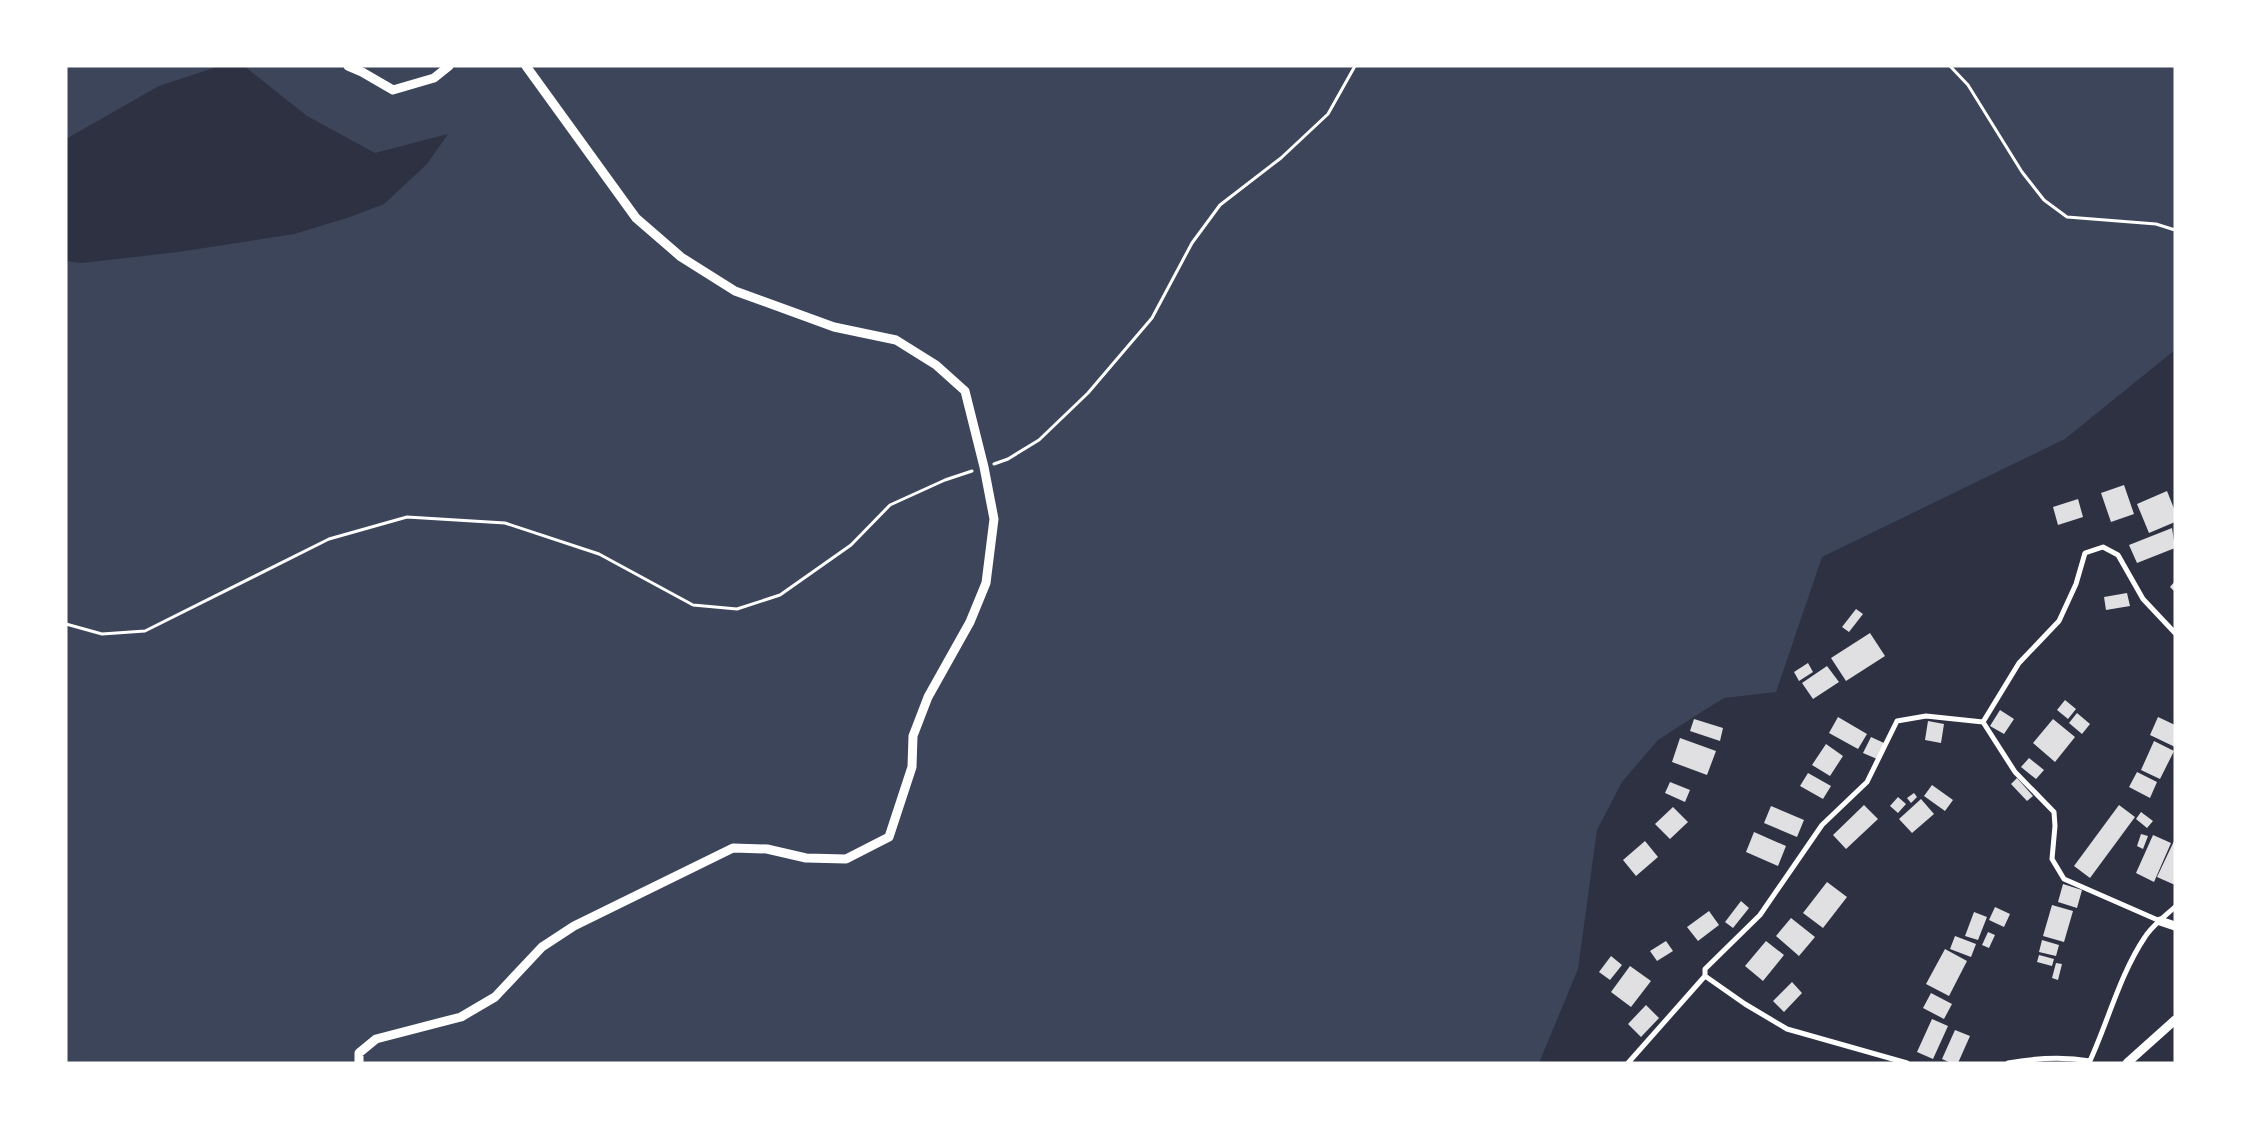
<svg xmlns="http://www.w3.org/2000/svg" width="2241" height="1129" font-family="'Asap Condensed',sans-serif">
<style>
.green{fill:#3c4559}
.building{fill:#e0e0e3}
.lines{fill:none;stroke-linecap:round;stroke-linejoin:round}
.path{stroke:#fff;stroke-width:3}
.minor{stroke:#fff;stroke-width:5}
.tertiary{stroke:#fff;stroke-width:9}
</style>
<rect width="100%" height="100%" fill="#2d3142"/>
<path class="green" d="M66,66H220L159,86L66,139Z
M244,66H2175V350L2065,439L1822,557L1776,692L1724,698L1703,711L1658,740L1622,782L1597,830L1578,969L1539,1063H66V261L82,263L178,252L294,234L347,218L384,204L427,164L448,134L375,153L307,116Z"/>
<path class="building" d="M2124,485L2134,514L2111,522L2101,493Z
M2167,491L2175,511V522L2149,533L2137,504Z
M2078,499L2083,517L2058,525L2053,507Z
M2172,528L2175,548L2137,563L2129,545Z
M2175,581V592L2170,587Z
M2127,593L2130,606L2106,610L2104,597Z
M1856,609L1863,614L1849,632L1842,627Z
M1870,633L1885,656L1846,681L1831,658Z
M1808,663L1813,672L1799,681L1794,672Z
M1827,666L1839,682L1813,699L1802,683Z
M2065,700L2076,709L2068,719L2057,710Z
M2000,710L2014,719L2004,734L1990,726Z
M2077,713L2090,724L2082,734L2069,723Z
M1838,717L1867,734L1858,749L1829,733Z
M2158,717L2175,725V747L2150,735Z
M1694,719L1723,728L1720,741L1690,731Z
M2053,719L2075,737L2055,762L2033,743Z
M1928,721L1944,724L1941,743L1925,740Z
M1871,737L1884,743L1877,759L1863,753Z
M1680,738L1716,751L1707,775L1672,762Z
M2154,741L2174,751L2160,779L2141,770Z
M1826,744L1843,756L1830,776L1812,765Z
M2029,758L2044,770L2036,779L2021,767Z
M2137,772L2157,782L2150,798L2129,787Z
M1808,773L1831,786L1823,799L1800,786Z
M2017,778L2033,796L2027,801L2011,784Z
M1670,782L1690,790L1685,802L1665,793Z
M1932,785L1953,800L1945,811L1924,796Z
M1914,793L1917,797L1911,803L1907,798Z
M1898,797L1906,804L1898,813L1890,806Z
M1921,799L1934,814L1912,833L1899,819Z
M1864,805L1878,819L1846,849L1833,835Z
M2119,805L2135,817L2090,878L2074,866Z
M1771,806L1804,820L1797,837L1764,823Z
M1673,807L1688,822L1670,839L1655,824Z
M2141,812L2153,821L2147,828L2136,819Z
M1754,832L1786,846L1778,866L1746,852Z
M2141,834L2148,836L2143,849L2137,846Z
M2153,835L2171,843L2154,882L2136,873Z
M2175,839V885L2157,877Z
M1645,841L1658,857L1636,876L1623,860Z
M1827,882L1847,897L1823,928L1803,913Z
M2063,884L2082,890L2077,908L2058,902Z
M1741,901L1749,908L1733,928L1725,922Z
M2052,905L2073,911L2064,942L2043,936Z
M1995,907L2010,914L2004,927L1989,920Z
M1709,911L1719,925L1698,941L1687,927Z
M1974,912L1987,917L1978,940L1965,936Z
M1791,918L1815,937L1799,956L1776,936Z
M1988,932L1995,935L1989,948L1982,945Z
M1955,936L1976,944L1971,957L1950,949Z
M2042,940L2059,945L2056,956L2039,952Z
M1666,941L1673,951L1657,961L1650,951Z
M1766,941L1784,955L1763,981L1745,966Z
M1945,949L1967,961L1949,996L1926,984Z
M2039,955L2054,959L2052,966L2037,962Z
M1611,956L1622,965L1610,980L1599,972Z
M2056,963L2062,964L2058,980L2052,978Z
M1630,966L1651,981L1631,1007L1611,992Z
M1792,982L1802,993L1784,1012L1773,1001Z
M1931,993L1952,1004L1944,1019L1923,1008Z
M1646,1005L1659,1018L1641,1037L1628,1024Z
M1932,1019L1948,1026L1933,1059L1917,1052Z
M1955,1030L1970,1036L1958,1063H1951L1942,1059Z"/>
<g class="lines">
<path class="path" d="M1950,66L1968,85L2022,172L2044,200L2067,217L2156,224L2175,230
M994,464L1008,459L1039,440L1088,393L1152,318L1192,243L1220,205L1281,158L1328,114L1355,66
M66,624L102,634L145,631L329,539L407,517L505,523L599,554L693,605L737,609L780,595L851,545L890,505L945,480L972,471"/>
<path class="minor" d="M1983,722L2019,663L2059,621L2076,584L2085,553L2103,547L2118,555L2143,599L2175,633
M1983,722L2015,772L2054,812L2055,826L2052,859L2064,879L2160,921
M1705,976L1745,1004L1787,1029L1907,1063
M1628,1063L1705,976V969L1760,915L1822,825L1867,782L1897,721L1926,716L1983,722
M2008,1063C2036,1058 2061,1056 2090,1061
M2089,1063C2108,1022 2120,974 2145,937C2152,926 2165,916 2175,907"/>
<path class="tertiary" d="M348,66L362,72L393,90L434,78L449,66
M2160,921L2175,926
M359,1063V1053L376,1039L461,1017L495,997L542,947L574,926L733,848L767,849L806,858L846,859L889,837L912,767L913,736L928,697L970,622L986,583L994,519L984,467L965,391L936,365L896,340L834,327L735,291L681,257L636,218L526,66
M2127,1063L2175,1020"/>
</g>
<rect width="2241" height="1129" fill="none" stroke="#ffffff" stroke-width="135"/>
</svg>
